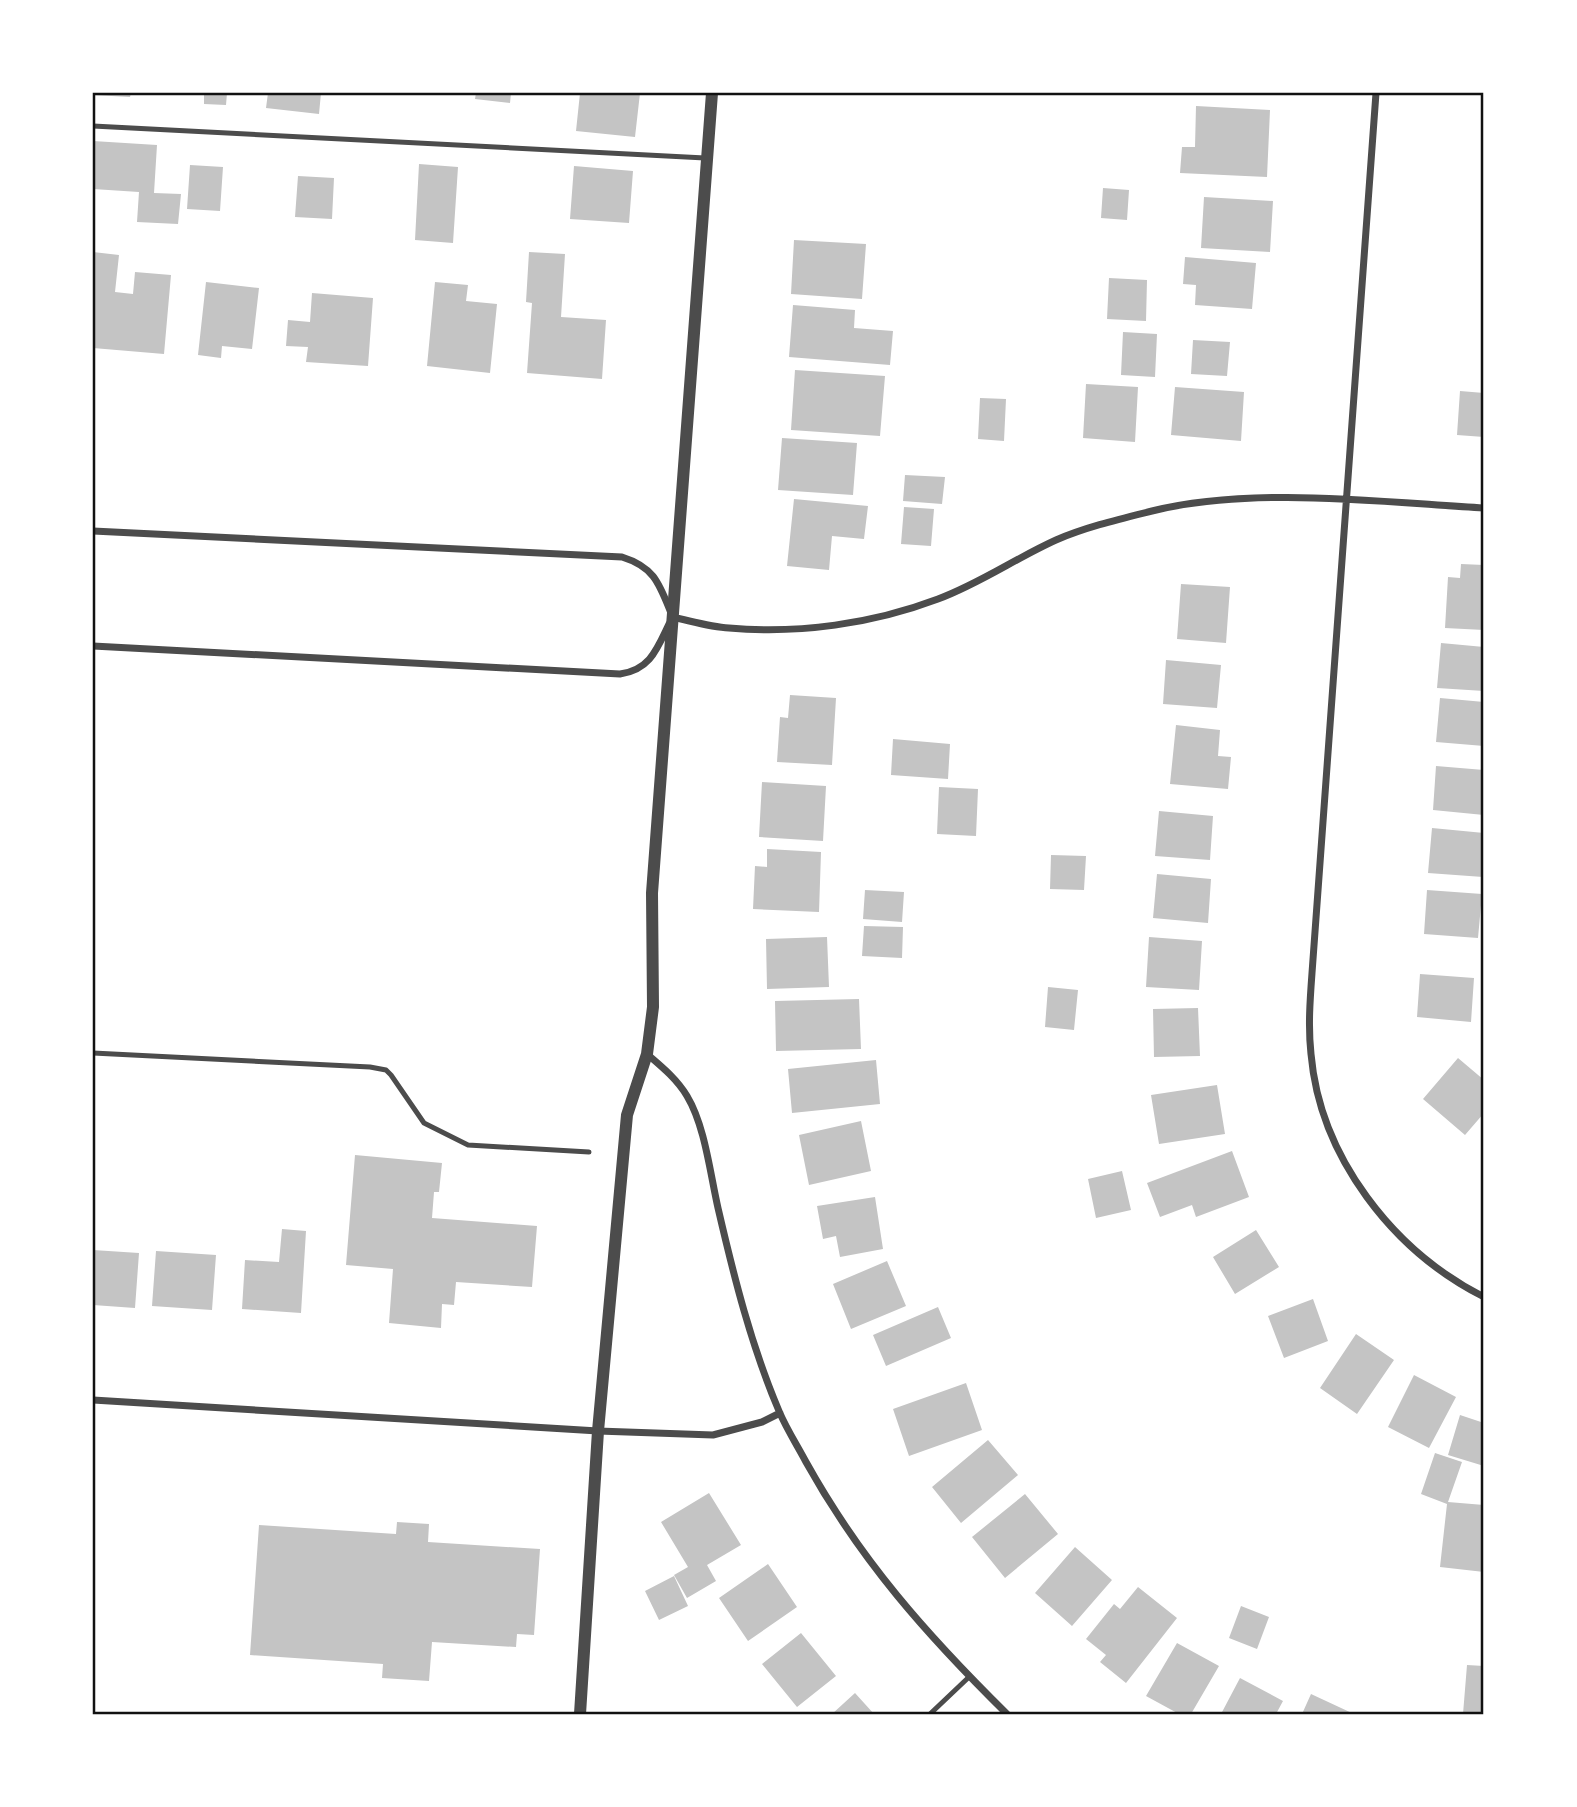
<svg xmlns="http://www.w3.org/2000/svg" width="1577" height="1807" font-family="Karla,sans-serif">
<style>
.building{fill:#c4c4c4}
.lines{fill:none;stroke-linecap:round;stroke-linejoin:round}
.service{stroke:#4c4c4c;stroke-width:5}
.minor{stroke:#4c4c4c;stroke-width:7}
.tertiary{stroke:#4c4c4c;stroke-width:12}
.neatline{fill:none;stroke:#111;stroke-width:2.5}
</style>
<rect width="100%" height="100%" fill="#fff"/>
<path class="building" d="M93,93H131L130,97L93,95Z
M204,93H227L226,105L204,104Z
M268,93H321L319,114L266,108Z
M476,93H511L510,103L475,99Z
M580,93H640L635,137L576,131Z
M1196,106L1270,110L1267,177L1180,173L1182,147H1195Z
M93,141L157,145L154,193L181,194L178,224L137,222L139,192L93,189Z
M419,164L458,167L453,243L415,240Z
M190,165L223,167L220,211L187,209Z
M574,166L633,171L629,223L570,219Z
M298,176L334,178L332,219L295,217Z
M1103,188L1129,190L1127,220L1101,218Z
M1204,197L1273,201L1270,252L1201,248Z
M794,240L866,244L862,299L791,294Z
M93,252L119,255L115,292L133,294L135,272L171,275L164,354L93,348Z
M529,252L565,254L561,317L606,320L602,379L527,373L532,303L526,302Z
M1185,257L1256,263L1252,309L1195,305L1196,285L1183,284Z
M1109,278L1147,280L1146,321L1107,319Z
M206,282L259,288L252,349L222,346L221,358L198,355Z
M435,282L468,285L466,301L497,304L490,373L427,366Z
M312,293L373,298L368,366L306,362L308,347L286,346L288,320L310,322Z
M793,305L855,310L854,328L893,331L890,365L789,357Z
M1123,332L1157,334L1155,377L1121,375Z
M1193,340L1230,342L1227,376L1191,374Z
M795,370L885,376L880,436L791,430Z
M1086,384L1138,387L1135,442L1083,438Z
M1175,387L1244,392L1241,441L1171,435Z
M1460,391L1484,393V437L1457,435Z
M980,398L1006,399L1004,441L978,439Z
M782,438L857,443L853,495L778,490Z
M905,475L945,477L942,504L903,501Z
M794,499L868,506L864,539L832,536L829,570L787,566Z
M904,507L934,509L931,546L901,544Z
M1461,564L1484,565V630L1445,628L1448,577L1460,578Z
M1181,584L1230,587L1226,643L1177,639Z
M1441,643L1484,647V691L1437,688Z
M1166,660L1221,665L1217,708L1163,704Z
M790,695L836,698L832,765L777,762L780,717L788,718Z
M1440,698L1484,702V746L1436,742Z
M1176,725L1220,730L1218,756L1231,757L1228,789L1170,784Z
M893,739L950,744L948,779L891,775Z
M1436,766L1484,770V815L1433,810Z
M762,782L826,786L823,841L759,837Z
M939,787L978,789L976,836L937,834Z
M1159,811L1213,816L1210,860L1155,856Z
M1432,828L1484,833L1483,877L1428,873Z
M767,849L821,852L819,912L753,909L755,866L767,867Z
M1051,855L1086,856L1084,890L1050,889Z
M1157,874L1211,879L1208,923L1153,918Z
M865,890L904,892L902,922L863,919Z
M1427,890L1482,894L1478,938L1424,934Z
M864,926L903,927L902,958L862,956Z
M827,937L829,987L767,989L766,939Z
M1149,937L1202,941L1199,990L1146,987Z
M1420,974L1474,978L1471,1022L1417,1017Z
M1048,987L1078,990L1074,1030L1045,1027Z
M859,999L861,1049L776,1051L775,1001Z
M1198,1008L1200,1056L1154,1057L1153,1009Z
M1458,1058L1484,1080V1113L1465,1135L1423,1099Z
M876,1060L880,1104L792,1113L788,1069Z
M1217,1085L1225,1134L1159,1144L1151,1095Z
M861,1121L871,1171L809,1185L799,1135Z
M1232,1151L1249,1197L1196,1217L1192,1205L1160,1217L1147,1183Z
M355,1155L442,1163L439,1192H434L432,1218L537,1226L532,1287L456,1282L454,1305L442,1304L441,1328L389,1323L393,1269L346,1265Z
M1122,1171L1131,1210L1096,1218L1088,1179Z
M875,1197L883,1249L840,1257L836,1236L823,1239L817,1206Z
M282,1229L306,1231L301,1313L242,1309L245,1260L279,1262Z
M1256,1230L1279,1267L1235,1294L1213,1257Z
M93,1250L139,1253L135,1308L93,1305Z
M156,1251L216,1255L212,1310L152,1306Z
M887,1261L906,1306L851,1329L833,1284Z
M1313,1299L1328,1341L1284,1358L1268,1316Z
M938,1307L951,1338L886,1366L873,1335Z
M1356,1334L1394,1360L1357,1414L1320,1388Z
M1414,1375L1456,1397L1429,1448L1388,1427Z
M966,1383L982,1430L909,1456L893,1409Z
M1460,1415L1484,1423V1466L1448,1455Z
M988,1440L1018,1475L961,1523L932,1487Z
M1435,1453L1462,1462L1448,1502L1484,1505V1572L1440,1567L1447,1504L1421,1494Z
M709,1493L741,1545L707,1565L716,1581L687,1598L674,1575L688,1567L661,1522Z
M1025,1494L1058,1534L1005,1578L972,1537Z
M397,1522L429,1524L428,1542L540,1549L534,1635L517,1634L516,1647L432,1642L429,1681L382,1678L383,1664L250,1655L259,1525L396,1534Z
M1075,1547L1112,1580L1072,1626L1035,1593Z
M768,1564L797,1607L748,1641L719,1598Z
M674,1576L688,1606L659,1620L645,1591Z
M1138,1587L1177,1618L1126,1683L1100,1662L1106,1655L1086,1639L1114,1604L1120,1609Z
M1241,1606L1269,1617L1257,1649L1229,1638Z
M801,1633L836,1676L797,1707L762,1664Z
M1177,1643L1219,1666L1191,1714H1179L1146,1696Z
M1467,1665L1484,1666V1714H1463Z
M1240,1678L1283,1701L1276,1714H1221Z
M855,1693L874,1714H832Z
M1311,1694L1354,1714H1302Z"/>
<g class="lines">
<path class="service" d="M93,126L705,158
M93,1053L370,1067L386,1070L391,1075L424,1123L468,1145L589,1152
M930,1714L969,1677"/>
<path class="minor" d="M1376,93L1312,973C1310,1000 1308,1027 1311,1054C1320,1157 1393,1251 1484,1297
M93,531L622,557C654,567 659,583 671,613
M672,617C691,621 710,627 729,628C799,634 872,624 938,599C979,584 1016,558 1056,540C1086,527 1120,519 1152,511C1252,486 1381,502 1484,508
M93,646L620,674C650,670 657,649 669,624
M647,1054C661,1066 677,1079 687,1096C705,1126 710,1173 718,1208C734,1277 751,1345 779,1411C786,1428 797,1445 806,1462C861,1561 927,1635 1007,1714
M93,1400L598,1431L713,1435L762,1422L780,1413"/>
<path class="tertiary" d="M580,1714L598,1431L627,1115L647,1054L653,1007L652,893L712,93"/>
</g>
<rect width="1577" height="1807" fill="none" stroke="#ffffff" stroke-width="189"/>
<rect x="94" y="94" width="1388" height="1619" class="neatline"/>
</svg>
